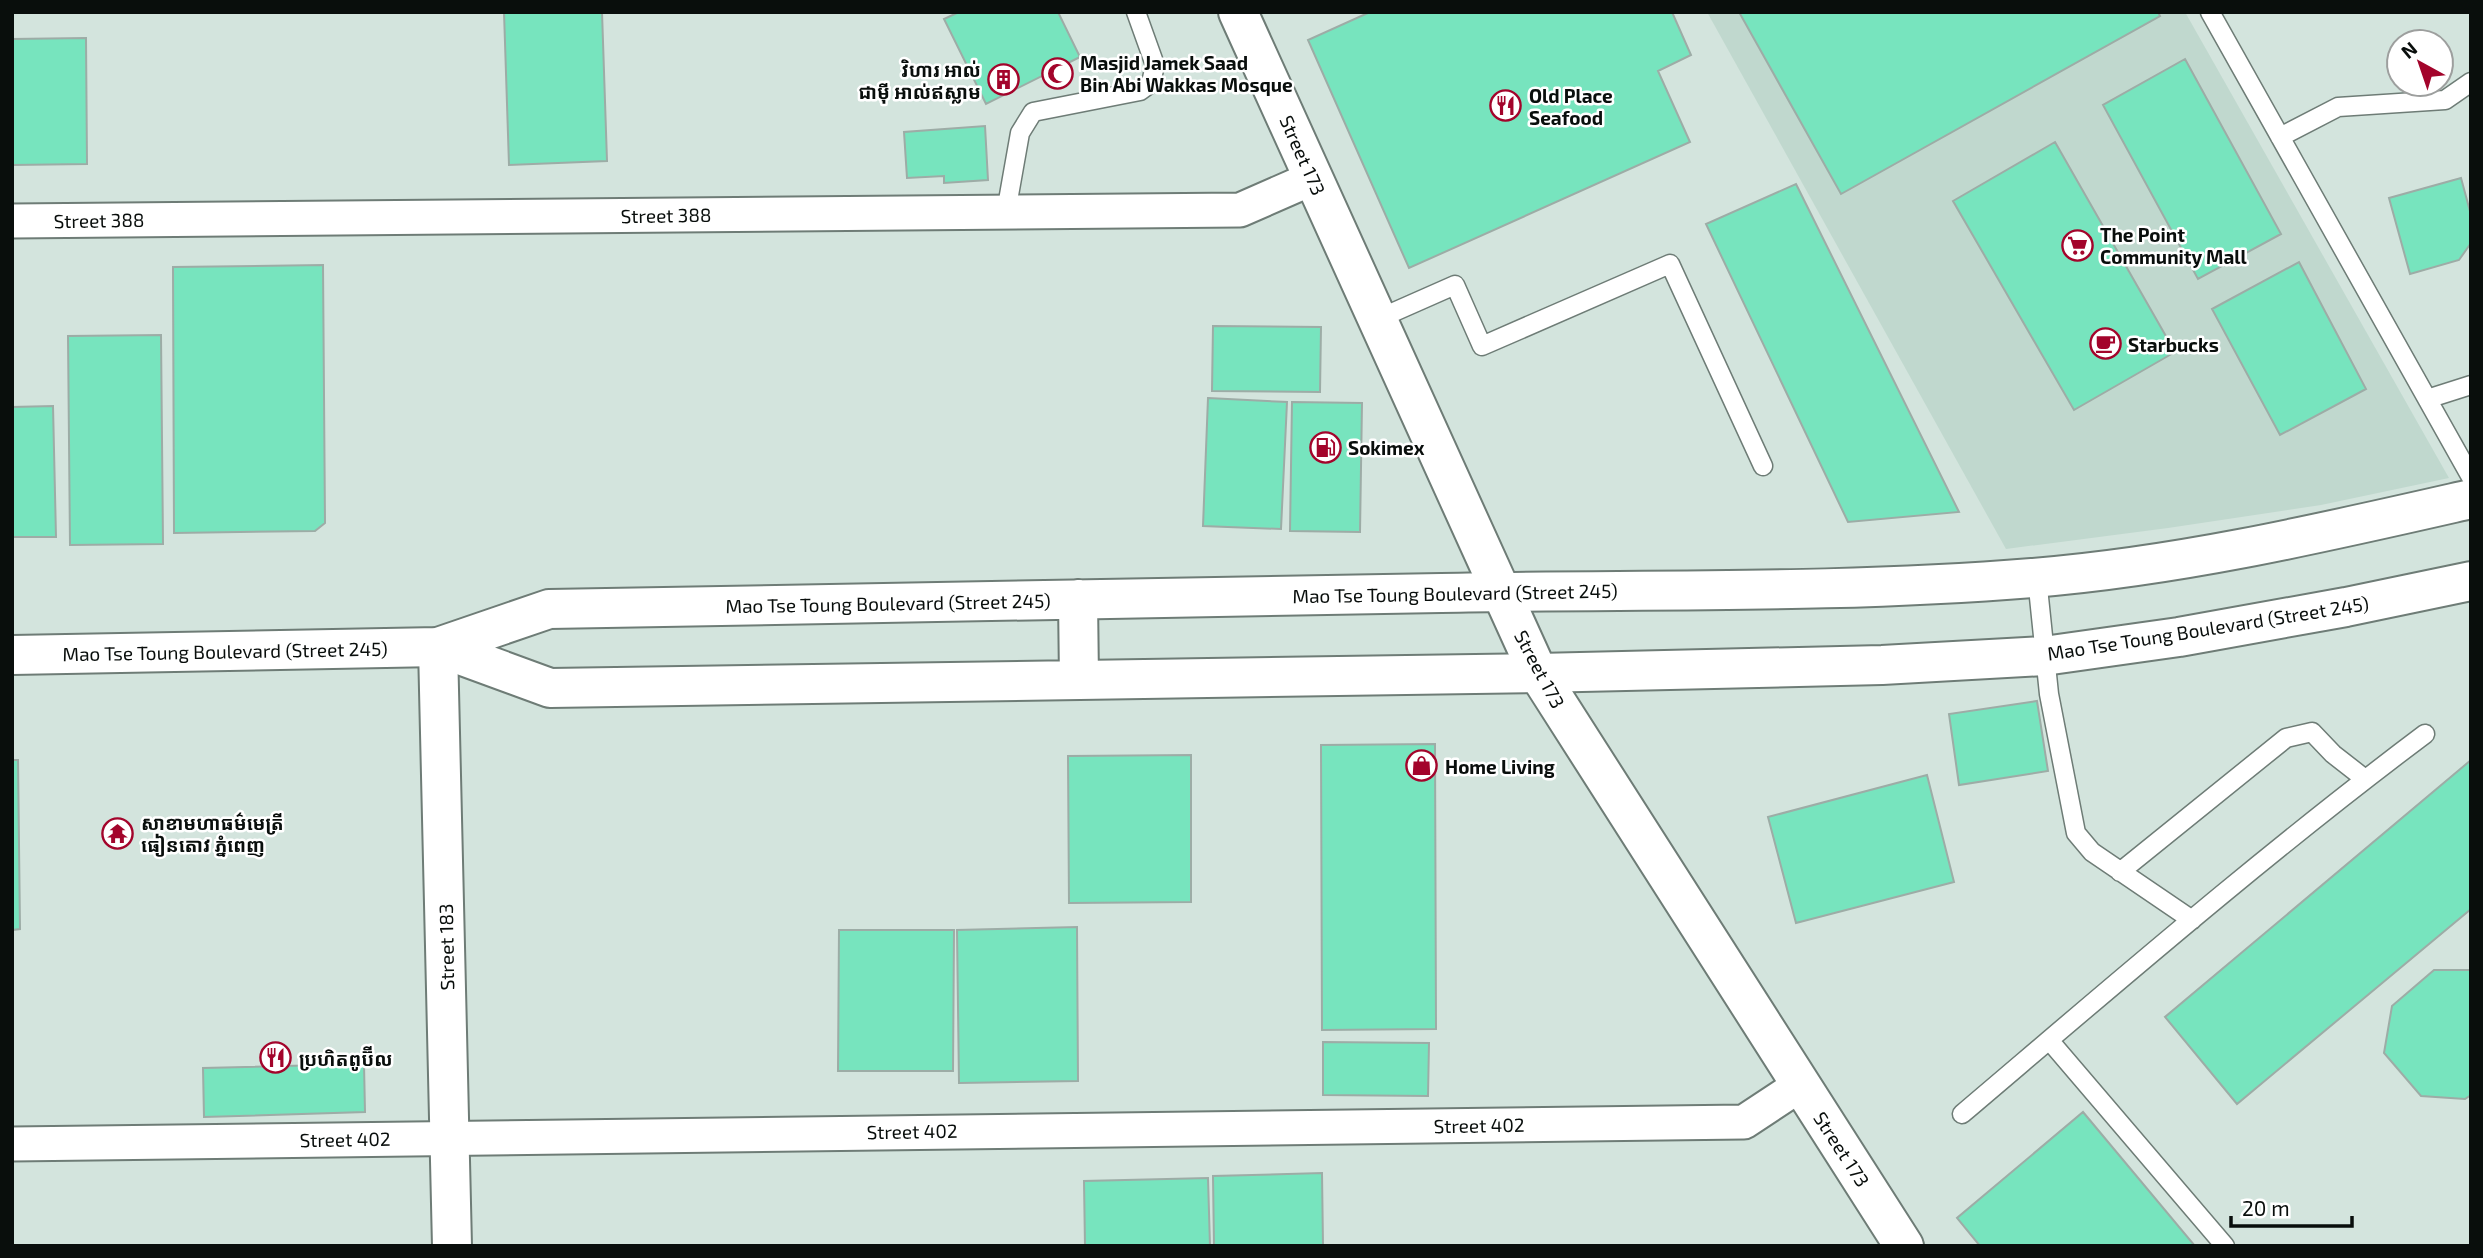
<svg xmlns="http://www.w3.org/2000/svg" width="2483" height="1258" font-family="'Exo 2','Noto Sans Khmer',sans-serif">
<style>
.built{fill:#c0d8ce}
.building{fill:#77e4be;stroke:#9daca6;stroke-width:2}
.lines{fill:none;stroke-linecap:round;stroke-linejoin:round}
.service-casing{stroke:#6e7c76;stroke-width:21}
.minor-casing{stroke:#6e7c76;stroke-width:37}
.tertiary-casing{stroke:#6e7c76;stroke-width:42}
.secondary-casing{stroke:#6e7c76;stroke-width:42}
.service{stroke:#fff;stroke-width:18}
.minor{stroke:#fff;stroke-width:33}
.tertiary{stroke:#fff;stroke-width:38}
.secondary{stroke:#fff;stroke-width:38}
.labels{text-anchor:middle;dominant-baseline:central;stroke-width:5;stroke-linejoin:round;paint-order:stroke}
.poi-label{font-size:19px;font-weight:bold;fill:#090e0c;stroke:#fff;text-anchor:start}
.street-label{font-size:19px;fill:#090e0c;stroke:#fff}
</style>
<rect width="100%" height="100%" fill="#d3e4dd"/>
<path class="built" d="M1707,12H2185L2449,478L2321,505L2168,528L2006,549Z"/>
<path class="building" d="M504,12H602L607,161L509,165Z
M959,12H1058L1080,57L986,104L944,19Z
M1370,12H1672L1691,55L1658,71L1690,142L1409,268L1308,40Z
M1739,12H2158L2160,16L1841,194Z
M86,38L87,164L12,165V39Z
M2185,59L2281,234L2198,279L2103,105Z
M985,126L988,180L944,183V176L907,178L904,132Z
M2055,142L2175,352L2074,410L1953,201Z
M2461,178L2471,215V243L2459,260L2410,274L2389,198Z
M1796,184L1959,512L1848,522L1706,224Z
M2299,262L2366,389L2280,435L2212,309Z
M323,265L325,523L315,531L174,533L173,267Z
M1213,326L1321,327L1320,392L1212,391Z
M161,335L163,544L70,545L68,336Z
M1208,398L1287,402L1281,529L1203,526Z
M1292,402L1362,403L1360,532L1290,531Z
M53,406L56,537H12V407Z
M2037,701L2048,771L1959,785L1949,714Z
M1435,744L1436,1029L1322,1030L1321,745Z
M1191,755V902L1069,903L1068,756Z
M12,760H18L20,929L12,930Z
M2471,760V909L2237,1104L2165,1017Z
M1927,775L1954,882L1796,923L1768,817Z
M1077,927L1078,1081L959,1083L957,930Z
M839,930H954L953,1071H838Z
M2434,970H2471V1095L2465,1099L2421,1096L2384,1053L2392,1006Z
M1323,1042L1429,1043L1428,1096L1323,1095Z
M364,1064L365,1112L204,1117L203,1068Z
M2083,1112L2195,1246H1980L1957,1218Z
M1322,1173L1323,1246H1214L1213,1176Z
M1208,1178L1210,1246H1085L1084,1181Z"/>
<g class="lines">
<defs>
<path id="service" d="M2210,12L2471,477
M2280,137L2338,107L2445,100L2471,82
M1006,212L1020,133L1033,112L1140,91L1151,83L1155,65L1136,12
M1378,319L1455,285L1482,346L1670,264L1763,466
M2427,399L2471,385
M2037,578L2049,694L2076,833L2092,852L2192,920
M2120,872L2286,738L2312,732L2333,754L2365,779
M2049,1040L2225,1246
M1962,1114C2114,985 2265,854 2425,734"/>
<path id="minor" d="M12,221L1240,210L1313,178
M12,1144L1744,1122L1800,1085"/>
<path id="tertiary" d="M1238,12L1538,673L1904,1246
M438,647L452,1246"/>
<path id="secondary" d="M1078,599L1079,680
M438,647L550,688L1538,673L1882,665L2044,656L2179,637L2346,607L2471,581
M12,655L438,647L549,609C847,603 1144,598 1441,593C1638,589 1836,594 2032,578C2181,566 2326,532 2471,499"/>
</defs>
<use href="#service" class="service-casing"/>
<use href="#minor" class="minor-casing"/>
<use href="#tertiary" class="tertiary-casing"/>
<use href="#secondary" class="secondary-casing"/>
<use href="#service" class="service"/>
<use href="#minor" class="minor"/>
<use href="#tertiary" class="tertiary"/>
<use href="#secondary" class="secondary"/>
</g>
<defs>
<symbol id="mosque-ring" viewBox="-11 -11 22 22"><circle r="9.5" fill="#fff" stroke="#a3042b" stroke-width="1.5"/><path d="M3.5-4.9A6 6 0 1 0 3.5 4.9A5 5 0 1 1 3.5-4.9Z" fill="#a3042b"/></symbol>
<symbol id="building-ring" viewBox="-11 -11 22 22"><circle r="9.5" fill="#fff" stroke="#a3042b" stroke-width="1.5"/><path d="M-4-6H4V6H1V3H-1V6H-4ZM-2.5-4.3h1.7v1.8h-1.7ZM.8-4.3h1.7v1.8H.8ZM-2.5-1h1.7V.8h-1.7ZM.8-1h1.7V.8H.8Z" fill="#a3042b"/></symbol>
<symbol id="restaurant-ring" viewBox="-11 -11 22 22"><circle r="9.5" fill="#fff" stroke="#a3042b" stroke-width="1.5"/><path d="M-5-6h1v4h1v-4h1v4h1v-4h1v5L-1.5 .5V6h-2V.5L-5-1ZM5-6V6H3V1.5H1.5Q1.5-4 5-6Z" fill="#a3042b"/></symbol>
<symbol id="supermarket-ring" viewBox="-11 -11 22 22"><circle r="9.5" fill="#fff" stroke="#a3042b" stroke-width="1.5"/><path d="M-6-5.5h2.5l.6 2H6L4.5 2H-2.5L-4.4-4H-6ZM-1.5 3.2a1.3 1.3 0 1 0 .1 0ZM3 3.2a1.3 1.3 0 1 0 .1 0Z" fill="#a3042b"/></symbol>
<symbol id="cafe-ring" viewBox="-11 -11 22 22"><circle r="9.5" fill="#fff" stroke="#a3042b" stroke-width="1.5"/><path d="M-5.5-4.5H6V0H3Q3 3.5 0 3.5H-2.5Q-5.5 3.5-5.5 0ZM3-3.2v2h1.7v-2ZM-6 4.5H4V6H-6Z" fill="#a3042b"/></symbol>
<symbol id="fuel-ring" viewBox="-11 -11 22 22"><circle r="9.5" fill="#fff" stroke="#a3042b" stroke-width="1.5"/><path d="M-5.5-6h7V0h2V4h1.3V-2.5L3-4.5l.8-.8L6-3V5H2.5V1h-1V6h-7ZM-4.2-4.7v3.2H.2V-4.7Z" fill="#a3042b"/></symbol>
<symbol id="shop-ring" viewBox="-11 -11 22 22"><circle r="9.5" fill="#fff" stroke="#a3042b" stroke-width="1.5"/><path d="M-5-2.5h2.3a2.7 3.5 0 0 1 5.4 0H5L5.5 6h-11ZM-1.5-2.5h3a1.5 2.3 0 0 0-3 0Z" fill="#a3042b"/></symbol>
<symbol id="temple-ring" viewBox="-11 -11 22 22"><circle r="9.5" fill="#fff" stroke="#a3042b" stroke-width="1.5"/><path d="M0-6L5-2H3V0L6.5 2.5H4V6H1.5V3h-3V6H-4V2.5H-6.5L-3 0V-2H-5Z" fill="#a3042b"/></symbol>
</defs>
<g fill-rule="evenodd">
<use href="#mosque-ring" x="1040" y="56" width="35" height="35"/>
<use href="#building-ring" x="986" y="62" width="35" height="35"/>
<use href="#restaurant-ring" x="1488" y="88" width="35" height="35"/>
<use href="#supermarket-ring" x="2060" y="228" width="35" height="35"/>
<use href="#cafe-ring" x="2088" y="326" width="35" height="35"/>
<use href="#fuel-ring" x="1308" y="430" width="35" height="35"/>
<use href="#shop-ring" x="1404" y="748" width="35" height="35"/>
<use href="#temple-ring" x="100" y="816" width="35" height="35"/>
<use href="#restaurant-ring" x="258" y="1040" width="35" height="35"/>
</g>
<g class="labels">
<g class="poi-label">
<text x="1080" y="62">Masjid Jamek Saad<tspan x="1080" dy="22">Bin Abi Wakkas Mosque</tspan></text>
<text x="981" y="69" text-anchor="end">វិហារ អាល់<tspan x="981" dy="22">ជាម៉ី អាល់ឥស្លាម</tspan></text>
<text x="1529" y="95">Old Place<tspan x="1529" dy="22">Seafood</tspan></text>
<text x="2100" y="234">The Point<tspan x="2100" dy="22">Community Mall</tspan></text>
<text x="2128" y="344">Starbucks</text>
<text x="1348" y="447">Sokimex</text>
<text x="1445" y="766">Home Living</text>
<text x="141" y="822">សាខាមហាធម៌មេត្រី<tspan x="141" dy="22">ធៀនតោវ ភ្នំពេញ</tspan></text>
<text x="299" y="1058">ប្រហិតពូប៊ីល</text>
</g>
<g class="street-label">
<text transform="translate(1303 155) rotate(66)">Street 173</text>
<text transform="translate(666 215) rotate(-1)">Street 388</text>
<text transform="translate(99 220) rotate(-1)">Street 388</text>
<text transform="translate(1455 593) rotate(-1)">Mao Tse Toung Boulevard (Street 245)</text>
<text transform="translate(888 603) rotate(-1)">Mao Tse Toung Boulevard (Street 245)</text>
<text transform="translate(2208 628) rotate(-9)">Mao Tse Toung Boulevard (Street 245)</text>
<text transform="translate(225 651) rotate(-1)">Mao Tse Toung Boulevard (Street 245)</text>
<text transform="translate(1540 669) rotate(62)">Street 173</text>
<text transform="translate(446 947) rotate(-91)">Street 183</text>
<text transform="translate(1479 1125) rotate(-1)">Street 402</text>
<text transform="translate(912 1131) rotate(-1)">Street 402</text>
<text transform="translate(345 1139) rotate(-1)">Street 402</text>
<text transform="translate(1842 1149) rotate(57)">Street 173</text>
</g>
</g>
<rect width="2483" height="1258" fill="none" stroke="#090e0c" stroke-width="28"/>
<g transform="translate(2420 63) rotate(320)"><circle r="33" fill="#ffffff" stroke="#9d9f9e" stroke-width="2"/>
<path d="M0-5L12 26L0 18L-12 26Z" fill="#a3042b"/>
<text y="-10" font-size="19" font-weight="bold" text-anchor="middle" fill="#090e0c">N</text>
</g>
<path d="M2231 1216v10h121v-10" fill="none" stroke="#090e0c" stroke-width="3.5"/>
<text x="2242" y="1216" font-size="21" fill="#090e0c" stroke="#ffffff" stroke-width="5" paint-order="stroke">20 m</text>
</svg>
